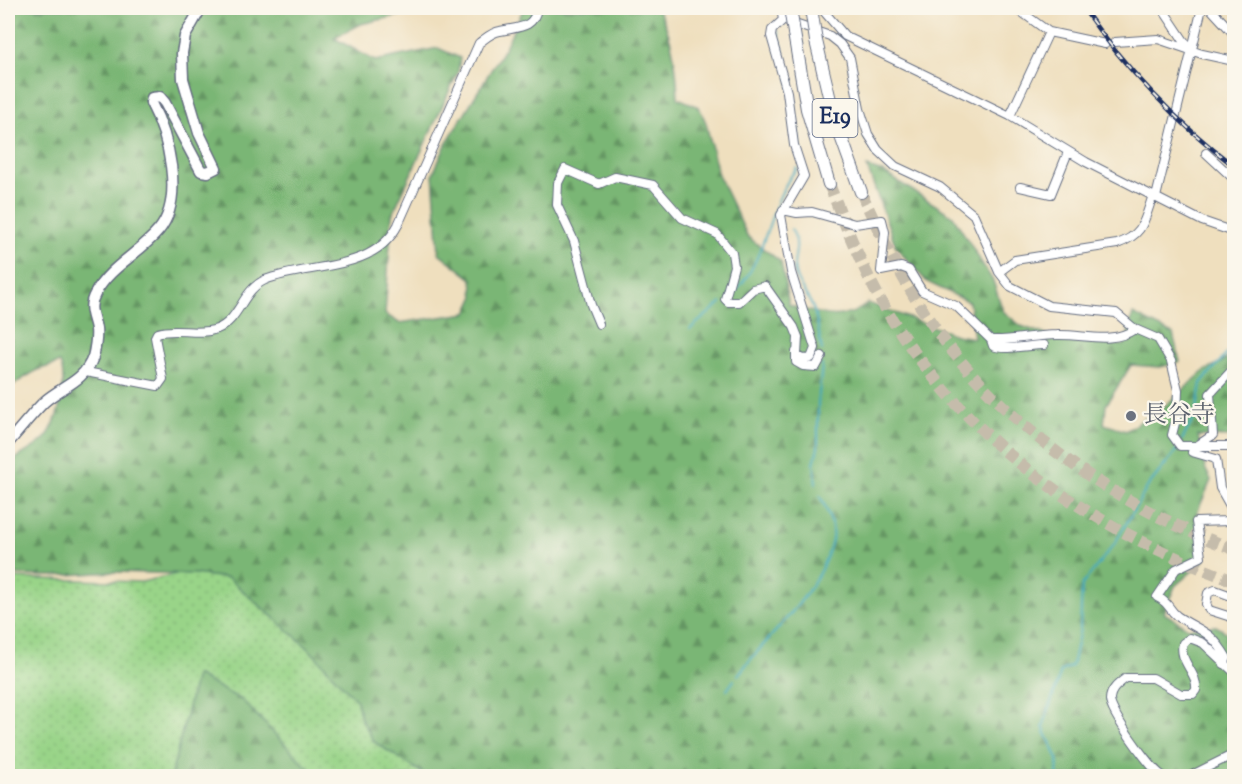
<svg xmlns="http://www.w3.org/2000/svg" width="1242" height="784" font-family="'Sorts Mill Goudy','Noto Serif JP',serif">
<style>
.grass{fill:url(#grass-dots);stroke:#5a8273;stroke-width:1.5}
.forest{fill:url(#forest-firs);stroke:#4a7269;stroke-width:1.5}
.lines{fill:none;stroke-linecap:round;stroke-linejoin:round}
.stream{stroke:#3fa9bf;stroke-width:2}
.highway-tunnel{stroke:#c5bcab;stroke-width:12;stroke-dasharray:12 6;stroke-linecap:butt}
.minor-casing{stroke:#656d80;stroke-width:10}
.major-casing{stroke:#656d80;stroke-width:13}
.highway-casing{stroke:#656d80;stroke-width:14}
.minor{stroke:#fff;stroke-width:8}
.major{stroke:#fff;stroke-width:10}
.highway{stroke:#fff;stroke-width:12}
.rail-casing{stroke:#1b2f5e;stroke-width:4.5}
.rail{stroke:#fbf7ec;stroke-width:2;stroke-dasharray:7;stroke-linecap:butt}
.highway-bridge-casing{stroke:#656d80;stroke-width:14;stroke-linecap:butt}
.highway-bridge{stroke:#fff;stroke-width:12}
.worship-dot{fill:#6b7280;stroke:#fbf7ec;stroke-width:2}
.labels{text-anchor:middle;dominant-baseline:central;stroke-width:4.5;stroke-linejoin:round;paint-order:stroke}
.shield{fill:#fbf7ec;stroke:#5e6b89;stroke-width:1.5}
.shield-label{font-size:22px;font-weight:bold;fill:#1b2f5e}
.worship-label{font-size:24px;fill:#5b616d;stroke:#fbf7ec;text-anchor:start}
</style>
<defs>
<pattern id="grass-dots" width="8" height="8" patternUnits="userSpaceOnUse" patternTransform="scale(1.5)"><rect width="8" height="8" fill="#99d488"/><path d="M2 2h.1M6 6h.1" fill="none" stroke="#83b678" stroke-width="1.8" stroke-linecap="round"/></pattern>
<pattern id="forest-firs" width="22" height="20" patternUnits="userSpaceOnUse" patternTransform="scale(1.5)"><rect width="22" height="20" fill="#7ab674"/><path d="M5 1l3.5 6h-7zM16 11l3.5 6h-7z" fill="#639462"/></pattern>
</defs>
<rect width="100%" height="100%" fill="#fbf7ec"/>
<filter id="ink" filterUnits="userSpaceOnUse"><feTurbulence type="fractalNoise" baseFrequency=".0167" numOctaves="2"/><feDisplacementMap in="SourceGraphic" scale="12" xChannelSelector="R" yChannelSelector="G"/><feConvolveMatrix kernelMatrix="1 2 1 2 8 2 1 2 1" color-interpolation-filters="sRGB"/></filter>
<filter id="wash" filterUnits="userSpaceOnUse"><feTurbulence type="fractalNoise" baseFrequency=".008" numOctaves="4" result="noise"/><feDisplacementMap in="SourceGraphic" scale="24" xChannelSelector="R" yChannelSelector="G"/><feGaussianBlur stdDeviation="1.35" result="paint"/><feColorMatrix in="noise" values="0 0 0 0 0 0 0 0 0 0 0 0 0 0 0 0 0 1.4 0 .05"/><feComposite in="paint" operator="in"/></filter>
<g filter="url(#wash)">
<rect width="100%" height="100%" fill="#efdfbe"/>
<path class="grass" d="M217,564L301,622L430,776H8V578L142,582Z"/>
<path class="forest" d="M8,8H422L415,12L361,24L334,38L375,61L438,48L460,58L458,72L392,215L385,314L399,323L467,313L474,298L472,279L439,253L433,174L447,142L504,49L524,8H657C673,34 677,69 678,98L699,107L706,123L718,175L748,237L781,262L789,305C817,313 844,325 868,303L956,335L974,338L969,302L927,282L896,247L867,167L883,172L953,216L993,281L1003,311L1021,326L1063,341L1125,345L1133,314L1173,334L1180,362L1160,367L1131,365L1106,405L1104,424L1126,431L1166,405L1203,372L1234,355V437L1198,436L1205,468L1211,480L1197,513L1204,561L1175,586L1164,613L1188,628L1216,626L1234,637V776H427L374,742L361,719L357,701L307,647L228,578L193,574L113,572L51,576L8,575V465C18,455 32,450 42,441C58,428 68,381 60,363L37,370L8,388Z
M196,675L242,700L316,776H171Z"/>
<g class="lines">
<path class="stream" d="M778,31L792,90L801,153
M791,229C800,243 795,251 794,265C794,283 808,295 813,308C818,320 819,336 822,350
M730,296C768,264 766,205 797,168
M690,329L721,303
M1182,440L1196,415L1201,383L1234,346
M816,484L814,463L818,448V403L822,365
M738,675C770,633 816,597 831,544C836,528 827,510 820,496
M727,690L734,680
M1057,776L1058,759L1043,727L1061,671L1072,666L1080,629L1082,585L1115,543L1148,486L1177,450"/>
</g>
</g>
<g filter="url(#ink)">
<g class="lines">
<path class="highway-tunnel" d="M829,184C848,232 867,281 895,324C978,452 1094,530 1234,581
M861,192C884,243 909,294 943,339C1015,434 1122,509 1234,549"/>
<defs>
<path id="minor" d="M821,8L845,36L1010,116L1086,162L1202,221L1234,232
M1016,8L1049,32L1105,44
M1162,8L1190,50
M1210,8L1234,34
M789,22L830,36L840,44L850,58L860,109L868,134L878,150L895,166L940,187L974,215L999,272L1010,286L1049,306L1116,313L1135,329L1158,339L1171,361L1178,390L1177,415L1172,435L1180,446H1234
M1115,42L1158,39L1202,54L1234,61
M1010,116L1049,32
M1206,153L1234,179
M1020,187L1051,194L1068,152
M1156,197L1202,8
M783,210L797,213L812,212L855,224L882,220L885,232L881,271L901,267L909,270L922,291L956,306L991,340C1013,341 1035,335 1057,335C1084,334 1112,345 1135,329
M999,272L1015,260L1117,244C1143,235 1144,222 1152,198L1156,197
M1234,295L1231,311L1234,313
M599,324L591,305L574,241L557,205L558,183L565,169L599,184L615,177L653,185L682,218L717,234L732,253L734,266L725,299L728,302H739L753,289L765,286L794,327L798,337L797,355L803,359L811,358L815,348L791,272L781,215L804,176L794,145L787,92L771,36L772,30L783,20L781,8
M991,340L993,346C1004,351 1030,345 1044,345
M796,352V362L803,366L816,367L822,356
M86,372L158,386L163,379L155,337L157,333C176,327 198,336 217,329C240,320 242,290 265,280C308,263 373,273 398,225L479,43C486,38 492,32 500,31C518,27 534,29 537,8
M1234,597L1215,590L1208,593L1206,604L1209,610L1234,618
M1224,664L1227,658C1211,630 1201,632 1177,616C1168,609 1170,603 1157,597L1176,569L1201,557L1196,522L1230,521L1233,511L1220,488L1216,459L1192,452L1195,447L1213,435L1210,394L1234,368
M1163,776C1151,770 1110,712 1110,700C1110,690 1118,684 1126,678H1153L1181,694H1193L1196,690C1198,672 1178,662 1183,643L1190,638L1203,643L1234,672
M1190,776L1234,754"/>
<path id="major" d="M8,443C19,430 31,415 44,402C62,386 84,382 93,357C95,350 97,337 96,329C94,316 87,308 95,294C109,267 140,253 159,230C185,198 168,135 151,103L152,98L160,97L165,103L201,171L208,172L216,168L199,133L183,79L182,53L185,36L201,8"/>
<path id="highway" d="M794,33L807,109L829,184
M816,41L834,117L861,192"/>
</defs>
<use href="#minor" class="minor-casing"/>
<use href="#major" class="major-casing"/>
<use href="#highway" class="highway-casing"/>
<use href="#minor" class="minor"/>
<use href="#major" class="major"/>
<use href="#highway" class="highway"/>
<defs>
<path id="rail" d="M1083,8C1124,67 1177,123 1234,166"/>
</defs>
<use href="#rail" class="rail-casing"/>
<use href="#rail" class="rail"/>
<defs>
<path id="highway-bridge" d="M790,8L794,33
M811,8L816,41"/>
</defs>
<use href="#highway-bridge" class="highway-bridge-casing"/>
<use href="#highway-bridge" class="highway-bridge"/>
</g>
</g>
<circle class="worship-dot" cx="1131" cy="416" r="6"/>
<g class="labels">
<rect class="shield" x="812.5" y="99" width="45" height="38" rx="4.5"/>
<g class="shield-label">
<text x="835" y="118">E19</text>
</g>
<g class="worship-label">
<text x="1143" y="416">長谷寺</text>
</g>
</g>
<rect width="1242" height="784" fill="none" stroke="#fbf7ec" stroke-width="30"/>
</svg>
